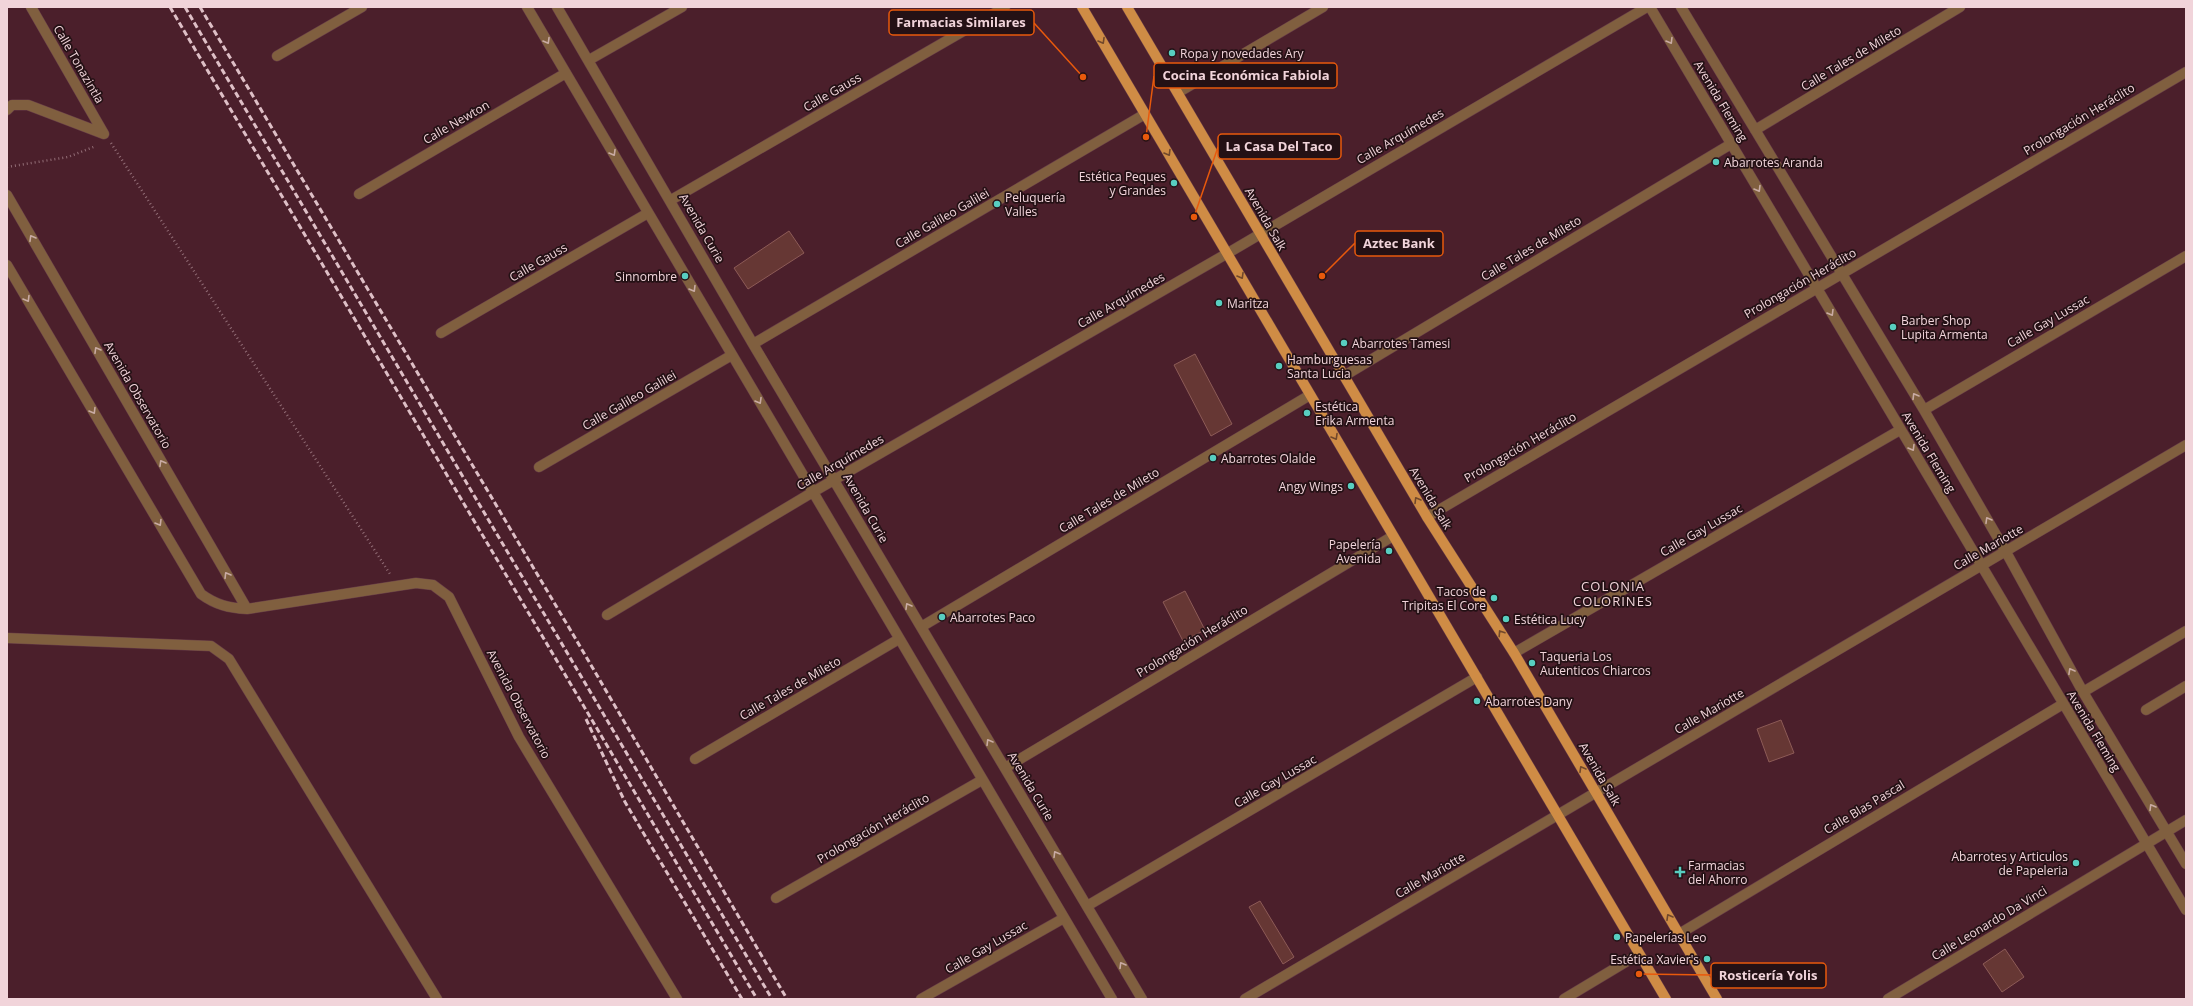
<svg xmlns="http://www.w3.org/2000/svg" width="2193" height="1006" font-family="'Open Sans',sans-serif">
<style>
.building{fill:#663734;stroke:#8d5b57}
.lines{fill:none;stroke-linecap:round;stroke-linejoin:round}
.minor-casing{stroke:#663c47;stroke-width:11}
.major-casing{stroke:#663c47;stroke-width:11}
.path{stroke:#926d76;stroke-width:2.5;stroke-dasharray:1 3;stroke-linecap:butt}
.minor{stroke:#805f3f;stroke-width:10}
.major{stroke:#cf8c45;stroke-width:10}
.rail{stroke:#debfc6;stroke-width:3;stroke-dasharray:6 3;stroke-linecap:butt}
.oneway{stroke:#c9aba4}
.oneway2{stroke:#71482b}
.poi-dot{fill:#58cec0;stroke:#241115;stroke-width:1.5}
.labels{text-anchor:middle;dominant-baseline:central;stroke-width:3.5;stroke-linejoin:round;paint-order:stroke}
.poi-label{font-size:12px;fill:#f1d4da;stroke:#241115;text-anchor:start}
.street-label{font-size:12px;fill:#f1d4da;stroke:#241115}
.neighbourhood-label{font-size:13px;letter-spacing:1px;fill:#f1d4da;stroke:#241115}
.leader{fill:none;stroke:#e8590c;stroke-width:1.5}
.callout-dot{fill:#e8590c;stroke:#241115;stroke-width:1.5}
.callout{fill:#241115;stroke:#e8590c;stroke-width:1.5}
.callout-label{font-size:13px;text-anchor:middle;font-weight:bold;fill:#f1d4da}
</style>
<rect width="100%" height="100%" fill="#4b1f2b"/>
<path class="building" d="M789,231L804,253L748,289L734,268Z
M1195,354L1232,424L1211,436L1174,365Z
M1185,591L1205,630L1183,641L1163,602Z
M1781,720L1794,753L1769,762L1757,729Z
M1260,901L1294,957L1283,964L1249,907Z
M2005,949L2024,977L2002,992L1983,964Z"/>
<g class="lines">
<defs>
<path id="minor" d="M31,7L104,134
M527,7L1112,999
M557,7L753,344L1142,999
M1650,7L2186,910
M1681,7L1924,410L2006,552L2083,692L2186,864
M277,56L362,7
M589,60L682,7
M1179,92L1323,7
M7,110L12,105H28L104,134
M1755,130L1960,7
M359,194L566,73
M7,195L247,609
M671,200L1005,7
M7,265L201,594C216,605 229,608 247,609L416,583L433,585L449,597L519,737L677,999
M441,333L648,213
M753,344L1145,114
M1344,376L1731,144
M1924,410L2186,256
M539,467L732,355
M1427,517L2186,72
M607,615L813,492L1228,253L1647,7
M921,627L1310,395
M7,638L211,646L229,659L437,999
M1514,653L1900,430
M2083,692L2186,631
M2146,710L2186,686
M695,759L899,639
M1005,768L1393,536
M776,898L982,780
M1087,906L1477,677
M1679,934L2063,704
M921,999L1064,918
M1245,999L2186,445
M1564,999L1639,954
M1888,999L2186,820"/>
<path id="major" d="M1082,7L1666,999
M1127,7L1427,517L1514,653L1717,999"/>
</defs>
<use href="#minor" class="minor-casing"/>
<use href="#major" class="major-casing"/>
<path class="path" d="M111,143L390,574
M7,167L68,157L96,146"/>
<use href="#minor" class="minor"/>
<use href="#major" class="major"/>
<path class="rail" d="M170,7L757,999
M185,7L772,999
M200,7L571,631L787,999
M586,719L625,802L742,999"/>
</g>
<defs><path id="oneway-chevron" d="M-2-3.5L2.5 0L-2 3.5" fill="none" stroke-width="1.6" stroke-linecap="round" stroke-linejoin="round"/></defs>
<g class="oneway">
<use href="#oneway-chevron" transform="translate(547 41) rotate(60)"/>
<use href="#oneway-chevron" transform="translate(1670 41) rotate(59)"/>
<use href="#oneway-chevron" transform="translate(613 153) rotate(60)"/>
<use href="#oneway-chevron" transform="translate(1758 189) rotate(59)"/>
<use href="#oneway-chevron" transform="translate(32 238) rotate(-120)"/>
<use href="#oneway-chevron" transform="translate(693 289) rotate(59)"/>
<use href="#oneway-chevron" transform="translate(27 299) rotate(59)"/>
<use href="#oneway-chevron" transform="translate(1831 313) rotate(59)"/>
<use href="#oneway-chevron" transform="translate(97 350) rotate(-120)"/>
<use href="#oneway-chevron" transform="translate(1915 396) rotate(-121)"/>
<use href="#oneway-chevron" transform="translate(759 401) rotate(60)"/>
<use href="#oneway-chevron" transform="translate(93 411) rotate(59)"/>
<use href="#oneway-chevron" transform="translate(1912 448) rotate(59)"/>
<use href="#oneway-chevron" transform="translate(162 463) rotate(-120)"/>
<use href="#oneway-chevron" transform="translate(1988 520) rotate(-120)"/>
<use href="#oneway-chevron" transform="translate(159 523) rotate(59)"/>
<use href="#oneway-chevron" transform="translate(227 575) rotate(-121)"/>
<use href="#oneway-chevron" transform="translate(908 606) rotate(-120)"/>
<use href="#oneway-chevron" transform="translate(2071 671) rotate(-119)"/>
<use href="#oneway-chevron" transform="translate(989 742) rotate(-121)"/>
<use href="#oneway-chevron" transform="translate(2152 807) rotate(-121)"/>
<use href="#oneway-chevron" transform="translate(1056 854) rotate(-121)"/>
<use href="#oneway-chevron" transform="translate(1122 965) rotate(-121)"/>
</g>
<g class="oneway2">
<use href="#oneway-chevron" transform="translate(1102 41) rotate(60)"/>
<use href="#oneway-chevron" transform="translate(1168 153) rotate(59)"/>
<use href="#oneway-chevron" transform="translate(1241 276) rotate(60)"/>
<use href="#oneway-chevron" transform="translate(1335 437) rotate(60)"/>
<use href="#oneway-chevron" transform="translate(1417 500) rotate(-121)"/>
<use href="#oneway-chevron" transform="translate(1501 633) rotate(-123)"/>
<use href="#oneway-chevron" transform="translate(1582 769) rotate(-120)"/>
<use href="#oneway-chevron" transform="translate(1669 917) rotate(-120)"/>
</g>
<g class="poi-dot">
<circle cx="1172" cy="53" r="4"/>
<circle cx="1716" cy="162" r="4"/>
<circle cx="1174" cy="183" r="4"/>
<circle cx="997" cy="204" r="4"/>
<circle cx="685" cy="276" r="4"/>
<circle cx="1219" cy="303" r="4"/>
<circle cx="1893" cy="327" r="4"/>
<circle cx="1344" cy="343" r="4"/>
<circle cx="1279" cy="366" r="4"/>
<circle cx="1307" cy="413" r="4"/>
<circle cx="1213" cy="458" r="4"/>
<circle cx="1351" cy="486" r="4"/>
<circle cx="1389" cy="551" r="4"/>
<circle cx="1494" cy="598" r="4"/>
<circle cx="942" cy="617" r="4"/>
<circle cx="1506" cy="619" r="4"/>
<circle cx="1532" cy="663" r="4"/>
<circle cx="1477" cy="701" r="4"/>
<circle cx="2076" cy="863" r="4"/>
<path d="M1678 866h4v4h4v4h-4v4h-4v-4h-4v-4h4z"/>
<circle cx="1617" cy="937" r="4"/>
<circle cx="1707" cy="959" r="4"/>
</g>
<g class="labels">
<g class="poi-label">
<text x="1180" y="53">Ropa y novedades Ary</text>
<text x="1724" y="162">Abarrotes Aranda</text>
<text x="1166" y="176" text-anchor="end">Estética Peques<tspan x="1166" dy="14">y Grandes</tspan></text>
<text x="1005" y="197">Peluquería<tspan x="1005" dy="14">Valles</tspan></text>
<text x="677" y="276" text-anchor="end">Sinnombre</text>
<text x="1227" y="303">Maritza</text>
<text x="1901" y="320">Barber Shop<tspan x="1901" dy="14">Lupita Armenta</tspan></text>
<text x="1352" y="343">Abarrotes Tamesi</text>
<text x="1287" y="359">Hamburguesas<tspan x="1287" dy="14">Santa Lucia</tspan></text>
<text x="1315" y="406">Estética<tspan x="1315" dy="14">Erika Armenta</tspan></text>
<text x="1221" y="458">Abarrotes Olalde</text>
<text x="1343" y="486" text-anchor="end">Angy Wings</text>
<text x="1381" y="544" text-anchor="end">Papelería<tspan x="1381" dy="14">Avenida</tspan></text>
<text x="1486" y="591" text-anchor="end">Tacos de<tspan x="1486" dy="14">Tripitas El Core</tspan></text>
<text x="950" y="617">Abarrotes Paco</text>
<text x="1514" y="619">Estética Lucy</text>
<text x="1540" y="656">Taqueria Los<tspan x="1540" dy="14">Autenticos Chiarcos</tspan></text>
<text x="1485" y="701">Abarrotes Dany</text>
<text x="2068" y="856" text-anchor="end">Abarrotes y Articulos<tspan x="2068" dy="14">de Papeleria</tspan></text>
<text x="1688" y="865">Farmacias<tspan x="1688" dy="14">del Ahorro</tspan></text>
<text x="1625" y="937">Papelerías Leo</text>
<text x="1699" y="959" text-anchor="end">Estética Xavier's</text>
</g>
<g class="street-label">
<text transform="translate(1851 58) rotate(-31)">Calle Tales de Mileto</text>
<text transform="translate(79 64) rotate(60)">Calle Tonazintla</text>
<text transform="translate(832 92) rotate(-30)">Calle Gauss</text>
<text transform="translate(1721 101) rotate(59)">Avenida Fleming</text>
<text transform="translate(2079 119) rotate(-31)">Prolongación Heráclito</text>
<text transform="translate(456 122) rotate(-30)">Calle Newton</text>
<text transform="translate(1400 136) rotate(-30)">Calle Arquímedes</text>
<text transform="translate(942 218) rotate(-30)">Calle Galileo Galilei</text>
<text transform="translate(1266 219) rotate(60)">Avenida Salk</text>
<text transform="translate(702 228) rotate(60)">Avenida Curie</text>
<text transform="translate(1531 248) rotate(-31)">Calle Tales de Mileto</text>
<text transform="translate(538 262) rotate(-30)">Calle Gauss</text>
<text transform="translate(1800 283) rotate(-30)">Prolongación Heráclito</text>
<text transform="translate(1121 300) rotate(-30)">Calle Arquímedes</text>
<text transform="translate(2048 321) rotate(-30)">Calle Gay Lussac</text>
<text transform="translate(138 395) rotate(60)">Avenida Observatorio</text>
<text transform="translate(629 400) rotate(-30)">Calle Galileo Galilei</text>
<text transform="translate(1520 447) rotate(-30)">Prolongación Heráclito</text>
<text transform="translate(1929 452) rotate(59)">Avenida Fleming</text>
<text transform="translate(840 462) rotate(-30)">Calle Arquímedes</text>
<text transform="translate(1431 498) rotate(59)">Avenida Salk</text>
<text transform="translate(1109 500) rotate(-31)">Calle Tales de Mileto</text>
<text transform="translate(866 508) rotate(60)">Avenida Curie</text>
<text transform="translate(1701 530) rotate(-30)">Calle Gay Lussac</text>
<text transform="translate(1988 547) rotate(-30)">Calle Mariotte</text>
<text transform="translate(1192 641) rotate(-31)">Prolongación Heráclito</text>
<text transform="translate(790 688) rotate(-30)">Calle Tales de Mileto</text>
<text transform="translate(519 704) rotate(62)">Avenida Observatorio</text>
<text transform="translate(1709 711) rotate(-30)">Calle Mariotte</text>
<text transform="translate(2094 731) rotate(59)">Avenida Fleming</text>
<text transform="translate(1600 774) rotate(60)">Avenida Salk</text>
<text transform="translate(1275 781) rotate(-30)">Calle Gay Lussac</text>
<text transform="translate(1031 786) rotate(59)">Avenida Curie</text>
<text transform="translate(1864 807) rotate(-31)">Calle Blas Pascal</text>
<text transform="translate(873 828) rotate(-30)">Prolongación Heráclito</text>
<text transform="translate(1430 875) rotate(-30)">Calle Mariotte</text>
<text transform="translate(1989 923) rotate(-31)">Calle Leonardo Da Vinci</text>
<text transform="translate(986 947) rotate(-30)">Calle Gay Lussac</text>
</g>
<g class="neighbourhood-label">
<text x="1613" y="586">COLONIA<tspan x="1613" dy="15">COLORINES</tspan></text>
</g>
</g>
<path class="leader" d="M1083 77L1034 23M1146 137L1154 76M1194 217L1218 147M1322 276L1355 243M1639 974L1711 975"/>
<g class="callout-dot">
<circle cx="1083" cy="77" r="4"/>
<circle cx="1146" cy="137" r="4"/>
<circle cx="1194" cy="217" r="4"/>
<circle cx="1322" cy="276" r="4"/>
<circle cx="1639" cy="974" r="4"/>
</g>
<g class="callout">
<rect x="889" y="10" width="145" height="25" rx="4"/>
<rect x="1154" y="63" width="183" height="25" rx="4"/>
<rect x="1218" y="134" width="123" height="25" rx="4"/>
<rect x="1355" y="231" width="88" height="25" rx="4"/>
<rect x="1711" y="963" width="115" height="25" rx="4"/>
</g>
<g class="callout-label">
<text x="961" y="27">Farmacias Similares</text>
<text x="1246" y="80">Cocina Económica Fabiola</text>
<text x="1279" y="151">La Casa Del Taco</text>
<text x="1399" y="248">Aztec Bank</text>
<text x="1768" y="980">Rosticería Yolis</text>
</g>
<rect width="2193" height="1006" fill="none" stroke="#f1d4da" stroke-width="16"/>
</svg>
